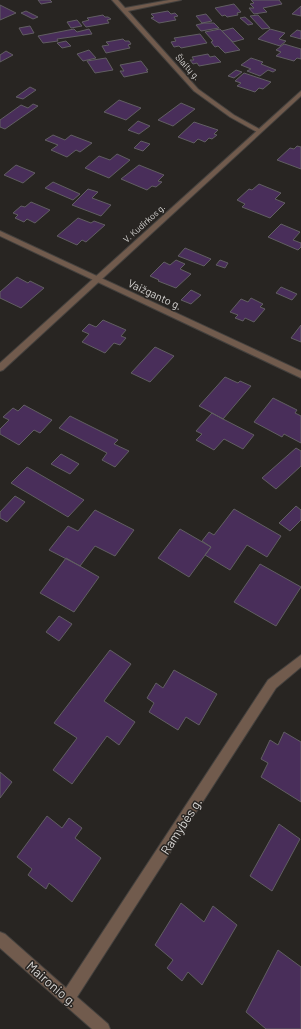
<svg xmlns="http://www.w3.org/2000/svg" width="301" height="1029" font-family="Barlow,sans-serif">
<style>
.building{fill:#492e5a;stroke:#615e62}
.lines{fill:none;stroke-linecap:round;stroke-linejoin:round}
.minor-casing{stroke:#44413e;stroke-width:2}
.tertiary-casing{stroke:#44413e;stroke-width:2}
.minor{fill:#715b4d;fill-rule:evenodd}
.tertiary{fill:#715b4d;fill-rule:evenodd}
.labels{text-anchor:middle;dominant-baseline:central;stroke-width:3;stroke-linejoin:round;paint-order:stroke}
.far-street-label{font-size:9px;fill:#d5d3d1;stroke:#282522}
.street-label{font-size:11px;fill:#d5d3d1;stroke:#282522}
.near-street-label{font-size:13px;fill:#d5d3d1;stroke:#282522}
</style>
<rect width="100%" height="100%" fill="#282522"/>
<path class="building" d="M38,0H50L52,2L41,4Z
M251,0H279L282,4L263,8L267,12L254,14L249,8H254L250,4L254,3Z
M234,4L241,12L237,13L238,15L227,17L225,15L222,16L215,8Z
M0,5L16,13L0,20Z
M301,6V16L292,14Z
M26,11L38,17L33,19L21,13Z
M168,11L171,14L175,13L178,16L174,17L176,20L159,23L151,18L154,17L151,14Z
M206,14L212,21L202,23L196,16Z
M103,15L105,17H108L111,19L107,20L109,23L86,27L82,22L89,20L87,18Z
M258,15L270,28L262,29L250,16Z
M245,17L253,24L248,25L240,18Z
M77,20L82,26L71,28L67,22Z
M204,23H214L219,28L201,31L196,25Z
M30,26L34,33L23,35L19,28Z
M233,28L244,39L233,42L222,31Z
M74,29L77,32L89,29L92,34L57,39L58,41L43,43L38,36Z
M220,29L240,50L225,53L218,46L215,47L211,42L213,41L205,32Z
M270,29L285,33L279,39L286,41L280,46L258,39Z
M297,30L301,31V39L290,36Z
M200,34L207,43L181,48L179,46L174,47L171,42L176,41L174,38Z
M123,39L125,41H129L131,44L128,45L130,48L106,53L102,46L109,45L106,42Z
M66,41L71,46L62,48L57,43Z
M284,44L301,49V59L297,58L294,61L276,56L281,52L276,50Z
M89,50L96,58L83,61L77,54Z
M6,51L13,55L0,62V55Z
M208,54L210,57L215,56L221,62L199,66L197,63L193,64L190,60H194L192,57Z
M106,58L113,70L95,73L87,61Z
M251,58L263,62L261,64L276,70L273,72L268,70L260,76L247,71L251,69L241,65Z
M141,61L148,70H146L148,72L124,77L120,71H124L120,65Z
M236,70L242,72L234,78L228,76Z
M244,73L271,82L263,89L259,88L255,92L237,86L241,83L235,81Z
M30,87L36,90L23,99L16,97Z
M119,100L141,108L126,120L104,112Z
M181,103L195,109L173,126L158,120Z
M33,104L38,106L5,129L0,127V120L21,105L28,108Z
M138,121L150,126L139,134L128,130Z
M194,122L218,130L214,134L217,135L212,139L209,138L205,142L198,139L194,143L178,137Z
M53,135L65,140L71,135L92,143L80,152L76,150L67,157L51,150L58,145L45,140Z
M141,141L150,144L143,151L134,148Z
M297,146L301,147V169L277,160L290,148L294,149Z
M117,154L130,160L109,178L85,168L99,156L110,160Z
M16,165L35,173L23,183L4,175Z
M139,165L164,175L158,181L162,182L156,187L152,186L147,190L121,179Z
M53,182L80,194L73,200L45,188Z
M259,184L281,193L275,199L285,203L270,218L242,207L245,204L237,200L249,189L252,190Z
M88,189L98,192L92,198L111,205L101,216L72,205Z
M31,202L50,210L35,223L27,219L24,222L15,218L18,215L13,213L21,206L25,207Z
M78,218L91,223L94,221L105,225L86,242L82,240L77,245L57,236Z
M281,224L300,232L293,240L301,243V247L298,250L268,237Z
M185,248L211,259L204,266L178,256Z
M176,260L185,264L180,269L191,274L176,288L158,281L159,280L150,276L164,262L170,265Z
M220,260L228,263L225,268L216,265Z
M17,277L28,283L30,281L44,288L21,308L0,298V292Z
M281,287L297,294L292,300L276,293Z
M191,290L201,295L191,304L181,300Z
M251,298L263,304L260,307L265,309L254,322L245,318L243,321L235,318L238,315L230,312L241,299L248,302Z
M103,320L126,330L121,336L126,338L120,345L114,343L105,353L82,342L89,334L82,331L89,324L96,327Z
M301,325V342L291,338Z
M155,347L174,356L150,382L131,373Z
M225,377L238,383L240,381L251,386L223,419L199,406Z
M273,398L297,410L295,413L301,416V443L284,434L282,437L254,422Z
M24,405L52,420L40,433L34,430L19,445L0,434V429L9,420L3,417L13,408L18,411Z
M212,413L223,419L254,435L243,449L224,439L214,450L196,440L202,434L196,431Z
M70,416L118,440L114,444L129,451L115,467L102,460L107,453L59,428Z
M296,448L301,451V466L276,489L262,478Z
M61,454L79,464L70,474L51,464Z
M27,467L84,500L68,517L11,483Z
M15,496L25,502L7,522L0,518V512Z
M296,506L301,510V520L290,531L279,523Z
M234,509L281,536L267,557L247,545L230,570L205,555L211,547L202,541L209,532L214,535Z
M95,510L134,530L115,556L95,546L80,566L49,550L68,526L78,531Z
M180,529L211,547L189,577L158,558Z
M66,558L99,577L74,612L40,593Z
M260,564L301,587L276,626L234,602Z
M59,616L72,624L59,641L46,632Z
M110,650L131,664L104,701L135,722L119,745L107,736L72,784L53,770L77,738L54,723Z
M174,670L217,694L199,725L186,717L178,730L149,712L154,703L147,698L156,683L163,688Z
M284,732L301,742V802L261,777L268,763L261,759L270,740L278,745Z
M0,772L12,782L0,798Z
M47,816L62,828L69,818L82,828L75,838L101,858L72,902L49,883L46,889L28,875L32,869L17,857Z
M279,824L300,839L272,891L250,876Z
M181,903L204,922L213,906L237,925L202,985L188,972L182,981L167,968L173,960L155,945Z
M278,950L301,967V1029H266L246,1012Z"/>
<g class="lines">
<defs>
<path id="minor" d="M112,0H118L125,8L169,0H181L128,11L198,89L234,115L261,130V132H257L230,117L194,91Z
M0,231L301,371V378L0,236Z
M301,655V667L276,688L77,997L108,1024L110,1029H92L0,948V932L5,934L66,988L268,680Z"/>
<path id="tertiary" d="M301,91V96L3,370L0,371V363Z"/>
</defs>
<use href="#minor" class="minor-casing"/>
<use href="#tertiary" class="tertiary-casing"/>
<use href="#minor" class="minor"/>
<use href="#tertiary" class="tertiary"/>
</g>
<g class="labels">
<g class="far-street-label">
<text transform="translate(188 67) rotate(48)">Šlaitų g.</text>
<text transform="translate(144 223) rotate(-42)">V. Kudirkos g.</text>
</g>
<g class="street-label">
<text transform="translate(155 294) rotate(25)">Vaižganto g.</text>
</g>
<g class="near-street-label">
<text transform="translate(181 826) rotate(-57)">Ramybės g.</text>
<text transform="translate(52 984) rotate(41)">Maironio g.</text>
</g>
</g>
</svg>
